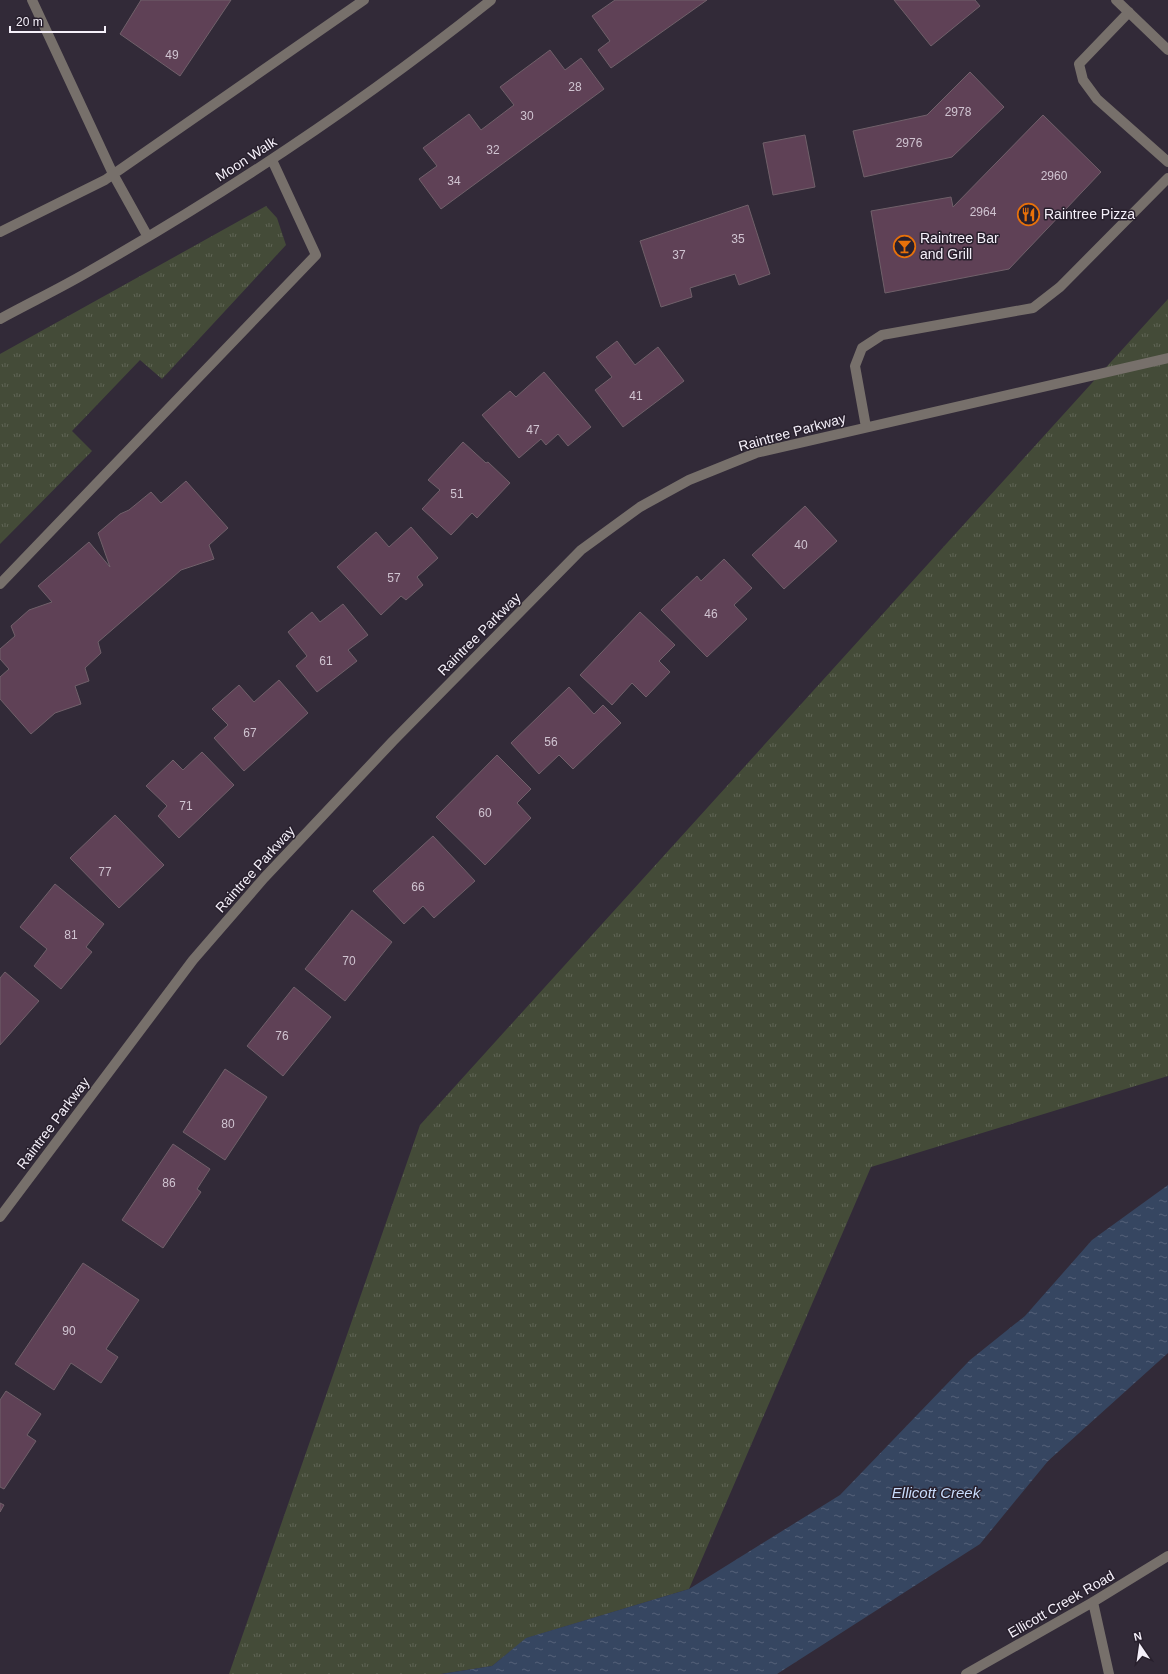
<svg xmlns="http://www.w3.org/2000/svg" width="1168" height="1674" font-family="Arial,sans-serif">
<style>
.grass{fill:url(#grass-tufts)}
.water{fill:url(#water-ripples)}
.building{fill:#5f4156;stroke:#70606a}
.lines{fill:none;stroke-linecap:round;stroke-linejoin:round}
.minor{stroke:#77706b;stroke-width:10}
.labels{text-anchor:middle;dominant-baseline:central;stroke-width:3;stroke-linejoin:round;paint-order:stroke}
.number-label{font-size:12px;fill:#d0c4d1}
.street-label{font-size:14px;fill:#f5f0fa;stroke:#28202d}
.poi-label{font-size:14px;fill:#f5f0fa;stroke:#28202d;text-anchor:start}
.water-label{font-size:15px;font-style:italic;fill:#caddfd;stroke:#28202d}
</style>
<defs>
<pattern id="grass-tufts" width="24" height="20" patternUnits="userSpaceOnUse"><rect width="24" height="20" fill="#444b38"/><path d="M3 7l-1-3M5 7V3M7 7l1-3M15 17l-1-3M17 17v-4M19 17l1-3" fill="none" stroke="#606556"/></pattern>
<pattern id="water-ripples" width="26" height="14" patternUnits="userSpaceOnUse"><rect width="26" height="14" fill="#364661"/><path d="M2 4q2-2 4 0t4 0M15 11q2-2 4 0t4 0" fill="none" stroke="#546179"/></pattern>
</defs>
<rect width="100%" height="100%" fill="#322a38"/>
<path class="grass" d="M266,206L277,218L286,245L162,379L140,360L72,431L92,451L0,544V354Z
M1168,299V1076L871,1167L689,1589L527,1638L492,1666L441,1674H229L420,1125Z"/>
<path class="water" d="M1168,1185V1353L1048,1461L980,1544L777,1674H441L492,1666L526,1638L689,1589L840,1495L970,1360L1025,1316L1092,1240Z"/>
<path class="building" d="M141,0H231L180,76L120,34Z
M615,0H707L611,68L598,50L610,41L592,16Z
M894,0H975L980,6L931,46Z
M550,50L565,70L581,58L604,89L441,209L419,179L437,166L423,148L469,114L481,130L514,105L500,87Z
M970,72L1004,107L952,157L864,177L853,131L927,115Z
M1043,115L1101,172L1009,269L885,293L871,211L951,197L953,207Z
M805,135L815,187L773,195L763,143Z
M748,205L770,274L739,285L735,274L690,288L692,297L661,307L640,241Z
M617,341L635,365L658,347L684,381L623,427L595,390L612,377L596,357Z
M544,372L591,427L568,446L558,434L546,445L541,439L519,458L482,415L510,391L516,397Z
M463,442L486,463L488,462L510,483L477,518L472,513L451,535L422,509L440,490L428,480Z
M186,481L228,528L209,545L214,559L181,570L98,642L101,653L85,668L89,681L75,686L81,704L55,713L31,734L0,699V677L9,669L0,659V649L15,636L11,626L29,610L52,602L38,586L89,542L110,567L98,533L120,514L129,510L151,492L161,503Z
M805,506L837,541L784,589L752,555Z
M411,527L438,558L417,577L423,585L406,600L401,596L381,615L337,567L376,532L389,547Z
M724,559L752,588L734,605L747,619L707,657L661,610L697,576L701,581Z
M343,604L368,635L348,650L357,661L317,692L296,666L307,656L288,632L312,612L320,622Z
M640,612L675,645L659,661L670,672L646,697L632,683L612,705L580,675Z
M279,680L308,713L244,771L214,738L228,725L212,709L239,685L254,702Z
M569,687L594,714L603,705L621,723L573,769L559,755L539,774L511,743Z
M202,752L234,785L179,838L158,816L167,806L146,786L173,760L183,770Z
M497,755L531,789L517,803L531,818L485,865L436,817Z
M115,815L164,865L119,908L70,858Z
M433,836L475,881L434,918L423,906L404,924L373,891Z
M55,884L104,924L86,947L92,952L61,989L34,966L47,949L20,927Z
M352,910L392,942L345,1001L305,969Z
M5,972L39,1001L0,1045V978Z
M294,987L331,1017L283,1076L247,1046Z
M225,1069L267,1097L225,1160L183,1132Z
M173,1144L210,1169L197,1189L201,1192L163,1248L122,1220Z
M83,1263L139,1300L106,1349L118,1357L101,1383L71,1363L54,1390L15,1364Z
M6,1391L41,1414L27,1435L36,1441L4,1489L0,1487V1400Z
M0,1503L4,1505L0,1512Z"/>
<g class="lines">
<path class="minor" d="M32,0L113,174L148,237
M1116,0L1168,50
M1129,12L1079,64L1083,80L1097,99L1168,162
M0,232L105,180L364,0
M0,319C31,302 63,287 93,269C233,189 366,100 491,0
M866,427L855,366L862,348L882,335L1033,308L1060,287L1168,178
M0,584L316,255L272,160
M0,1217L193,960L264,878L393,741L581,550L640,507L689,480L756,453L1168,358
M1093,1602L1109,1674
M966,1674L1093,1602L1168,1556"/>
</g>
<defs>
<symbol id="restaurant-ring" viewBox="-11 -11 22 22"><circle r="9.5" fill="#28202d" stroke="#e8710a" stroke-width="1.5"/><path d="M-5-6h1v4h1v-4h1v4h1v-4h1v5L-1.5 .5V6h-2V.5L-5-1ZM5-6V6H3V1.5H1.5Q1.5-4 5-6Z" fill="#e8710a"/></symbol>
<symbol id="bar-ring" viewBox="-11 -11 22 22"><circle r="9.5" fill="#28202d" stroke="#e8710a" stroke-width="1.5"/><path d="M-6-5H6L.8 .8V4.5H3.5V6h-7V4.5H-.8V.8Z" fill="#e8710a"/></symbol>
</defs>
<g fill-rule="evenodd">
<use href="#restaurant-ring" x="1016" y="202" width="25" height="25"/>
<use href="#bar-ring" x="892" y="234" width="25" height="25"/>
</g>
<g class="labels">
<g class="number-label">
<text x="172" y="55">49</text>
<text x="575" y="87">28</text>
<text x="958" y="112">2978</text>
<text x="527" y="116">30</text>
<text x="909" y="143">2976</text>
<text x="493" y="150">32</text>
<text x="1054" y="176">2960</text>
<text x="454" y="181">34</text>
<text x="983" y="212">2964</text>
<text x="738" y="239">35</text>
<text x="679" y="255">37</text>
<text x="636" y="396">41</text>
<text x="533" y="430">47</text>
<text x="457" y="494">51</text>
<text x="801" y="545">40</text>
<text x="394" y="578">57</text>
<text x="711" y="614">46</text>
<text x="326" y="661">61</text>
<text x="250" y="733">67</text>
<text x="551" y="742">56</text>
<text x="186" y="806">71</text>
<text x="485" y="813">60</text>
<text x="105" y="872">77</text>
<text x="418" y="887">66</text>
<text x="71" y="935">81</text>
<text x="349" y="961">70</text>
<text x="282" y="1036">76</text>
<text x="228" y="1124">80</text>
<text x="169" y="1183">86</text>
<text x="69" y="1331">90</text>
</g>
<g class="street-label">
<text transform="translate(246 159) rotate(-33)">Moon Walk</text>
<text transform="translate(792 432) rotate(-15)">Raintree Parkway</text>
<text transform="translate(479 634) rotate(-45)">Raintree Parkway</text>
<text transform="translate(255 869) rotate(-48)">Raintree Parkway</text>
<text transform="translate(53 1123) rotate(-53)">Raintree Parkway</text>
<text transform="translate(1061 1604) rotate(-30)">Ellicott Creek Road</text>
</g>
<g class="poi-label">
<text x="1044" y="214">Raintree Pizza</text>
<text x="920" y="238">Raintree Bar<tspan x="920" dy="16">and Grill</tspan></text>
</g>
<g class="water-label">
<text x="936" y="1492">Ellicott Creek</text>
</g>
</g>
<g transform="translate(1140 1646) rotate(347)" stroke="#28202d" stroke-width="3" paint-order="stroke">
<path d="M0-3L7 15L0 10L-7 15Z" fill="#f5f0fa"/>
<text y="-6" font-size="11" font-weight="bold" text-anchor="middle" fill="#f5f0fa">N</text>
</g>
<path d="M10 26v6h95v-6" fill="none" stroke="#f5f0fa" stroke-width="2"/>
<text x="16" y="26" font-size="12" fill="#f5f0fa" stroke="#28202d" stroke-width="3" paint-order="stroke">20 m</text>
</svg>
